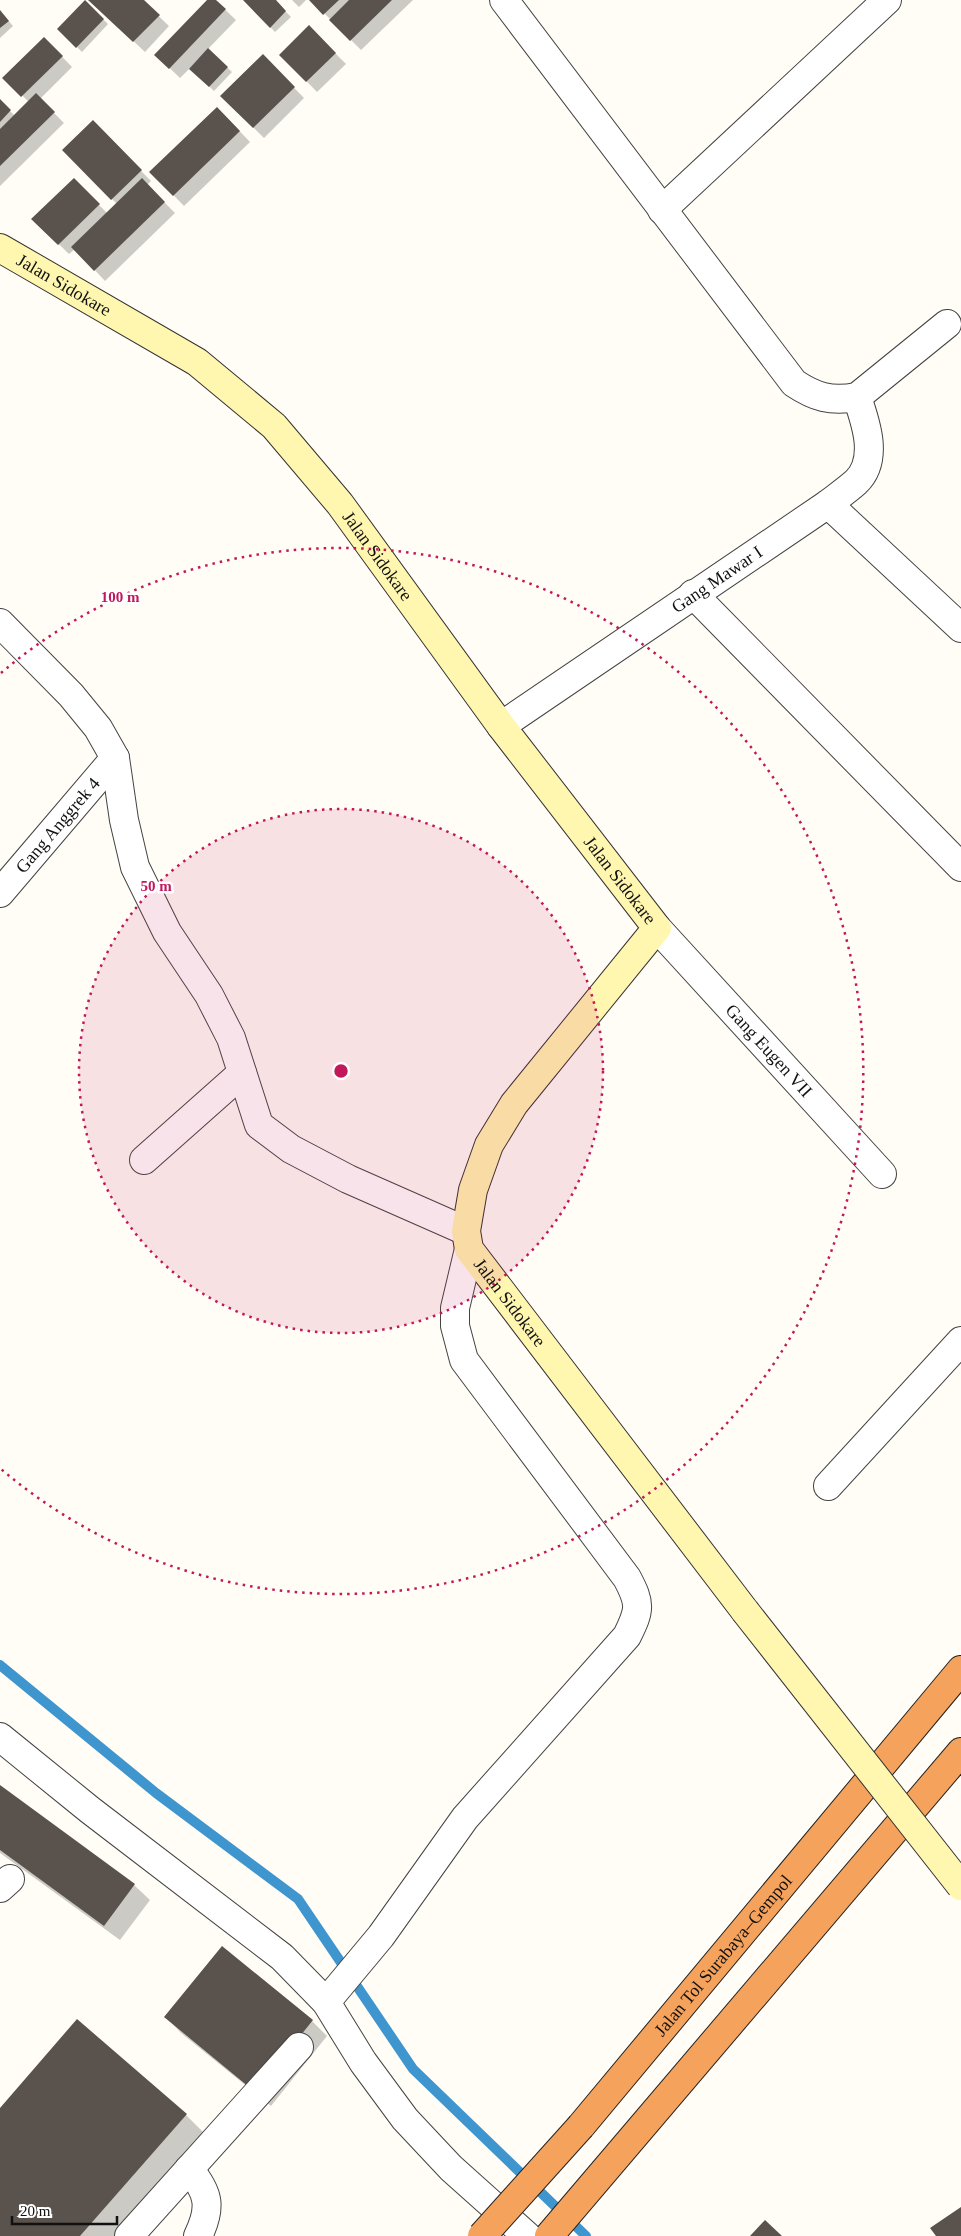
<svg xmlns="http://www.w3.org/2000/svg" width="961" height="2236" font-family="Georgia,serif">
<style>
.shadow{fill:#0003}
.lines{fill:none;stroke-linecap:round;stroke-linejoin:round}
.stream{stroke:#3f96cf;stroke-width:10}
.building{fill:#5a524d}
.street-casing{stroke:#444;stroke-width:30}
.secondary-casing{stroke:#333;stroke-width:30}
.highway-casing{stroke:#222;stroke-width:30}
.street{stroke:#fff;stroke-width:28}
.secondary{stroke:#fff6b0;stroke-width:28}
.highway{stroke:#f5a25d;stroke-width:28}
.secondary-bridge-casing{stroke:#333;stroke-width:30;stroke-linecap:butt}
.highway-bridge-casing{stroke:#222;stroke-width:30;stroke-linecap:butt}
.secondary-bridge{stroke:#fff6b0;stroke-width:28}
.highway-bridge{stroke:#f5a25d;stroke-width:28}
.ring{fill:none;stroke:#c2185b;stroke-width:2.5;stroke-dasharray:2.5 5}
.labels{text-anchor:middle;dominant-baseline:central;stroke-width:5;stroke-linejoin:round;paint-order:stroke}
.street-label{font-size:18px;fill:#111;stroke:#fff}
.centre{fill:#c2185b;stroke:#fff;stroke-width:2.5}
.ring-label{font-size:15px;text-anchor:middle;font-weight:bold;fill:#c2185b;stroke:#fff;stroke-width:5;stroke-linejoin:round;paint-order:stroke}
</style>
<rect width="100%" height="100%" fill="#fffdf5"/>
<path class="shadow" d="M90,0H142L169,26L145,52Z
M208,0H215L236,20L208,49L232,72L214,91L190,68L180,78L156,55Z
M244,0H274L291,17L275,32Z
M292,0H306L299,7Z
M311,0H413L361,50Z
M85,2L108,24L82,52L59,29Z
M0,11L13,26L0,38Z
M309,27L346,64L317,92L281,55Z
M44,38L72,67L40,99L64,123L0,186V101L15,116L29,102L4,78Z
M263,56L304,98L264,138L222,96Z
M228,119L250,142L184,206L151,172Z
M93,122L151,181L147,185L175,213L105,281L75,249L69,254L33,219L74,180L107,213L117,204L63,150Z
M0,1786L134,1885L150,1900L120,1940L0,1853Z
M166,2017L312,2021L327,2036L271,2106L181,2033Z
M0,2110L186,2115L205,2134L116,2236H0Z"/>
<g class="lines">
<path class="stream" d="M0,1665L156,1793L298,1899L413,2069L586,2236"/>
</g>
<path class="building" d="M85,0L104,19L76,48L57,29Z
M88,0H144L160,15L133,42Z
M207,0H216L226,9L169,69L154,55Z
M243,0H276L286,11L270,28Z
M309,0H339L323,15Z
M349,0H392L350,41L329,20Z
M0,10L9,21L0,28Z
M309,25L336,53L306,82L279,55Z
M44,37L63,56L21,97L2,78Z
M208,48L228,67L209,87L189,69Z
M263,54L295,87L253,128L220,96Z
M36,93L55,112L0,166V129Z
M0,99L11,110L0,122Z
M217,107L240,131L173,196L149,172Z
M93,120L142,170L111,200L62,150Z
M74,178L100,204L58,245L31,219Z
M142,178L165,202L94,271L71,247Z
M0,1785L135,1884L104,1926L0,1850Z
M222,1946L313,2020L255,2092L164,2017Z
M77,2019L187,2114L80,2236H0V2108Z
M961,2207V2236H936L930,2228Z
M765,2220L782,2236H750Z"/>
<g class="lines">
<defs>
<g id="street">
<path d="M504,0L794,383C815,397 831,402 857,397L947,324"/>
<path d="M662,210L887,0"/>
<path d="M828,504L961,628"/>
<path d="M693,594L961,867"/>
<path d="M0,623L71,695L98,728L115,758L124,820L135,867L167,932L209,995L231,1038L259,1125L291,1149L348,1179L466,1231"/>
<path id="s1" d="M501,726L828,504C837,497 847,490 856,482C879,460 866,423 857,397"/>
<path id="s2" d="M0,893L115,758"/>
<path id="s3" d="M657,928L882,1174"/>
<path d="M144,1160L242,1073"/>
<path d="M828,1486L961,1341"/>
<path d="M0,1737L90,1810L282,1957L326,2002L363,2062L405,2119L451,2168L527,2236"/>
<path d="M0,1888L10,1879"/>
<path d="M326,2002L381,1936L465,1818L627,1636C640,1610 641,1604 627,1578L464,1360L455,1326V1308L469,1249"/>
<path d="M189,2169C209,2193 212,2207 198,2236"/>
<path d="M129,2236L299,2047"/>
</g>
<g id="secondary">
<path id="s4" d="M0,248L197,362L274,426L340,504L501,726L657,928L514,1104L489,1145L473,1190L466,1231L469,1249L745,1611"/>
</g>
<g id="highway">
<path id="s5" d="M581,2126L961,1670"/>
<path d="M549,2236L961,1752"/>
</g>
</defs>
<use href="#street" class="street-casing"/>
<use href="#secondary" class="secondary-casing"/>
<use href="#highway" class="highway-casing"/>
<use href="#street" class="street"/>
<use href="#secondary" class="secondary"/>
<use href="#highway" class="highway"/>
<defs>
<path id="secondary-bridge" d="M745,1611L961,1886"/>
<path id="highway-bridge" d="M482,2236L581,2126"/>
</defs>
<use href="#secondary-bridge" class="secondary-bridge-casing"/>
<use href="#highway-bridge" class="highway-bridge-casing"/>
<use href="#secondary-bridge" class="secondary-bridge"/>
<use href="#highway-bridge" class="highway-bridge"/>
</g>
<circle cx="341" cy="1071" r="262" fill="#c2185b" fill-opacity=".12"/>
<g class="ring">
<circle cx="341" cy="1071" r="262"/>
<path d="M1 673A523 523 0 1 1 1 1469"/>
</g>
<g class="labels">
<g class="street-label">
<text stroke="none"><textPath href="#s4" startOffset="74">Jalan Sidokare</textPath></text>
<text stroke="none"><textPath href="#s4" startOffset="494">Jalan Sidokare</textPath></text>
<text stroke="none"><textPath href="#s1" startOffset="261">Gang Mawar I</textPath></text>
<text stroke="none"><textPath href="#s2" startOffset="89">Gang Anggrek 4</textPath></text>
<text stroke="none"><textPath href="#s4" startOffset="899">Jalan Sidokare</textPath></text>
<text stroke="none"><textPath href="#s3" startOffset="166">Gang Eugen VII</textPath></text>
<text stroke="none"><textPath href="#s4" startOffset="1409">Jalan Sidokare</textPath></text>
<text stroke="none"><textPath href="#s5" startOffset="222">Jalan Tol Surabaya–Gempol</textPath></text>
</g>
</g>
<circle cx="341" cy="1071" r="8" class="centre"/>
<g class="ring-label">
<text x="120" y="602">100 m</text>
<text x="156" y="891">50 m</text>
</g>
<path d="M12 2216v8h105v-8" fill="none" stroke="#111111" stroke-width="2.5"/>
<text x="20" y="2216" font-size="15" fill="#111111" stroke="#ffffff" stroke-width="4" paint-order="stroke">20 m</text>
</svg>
